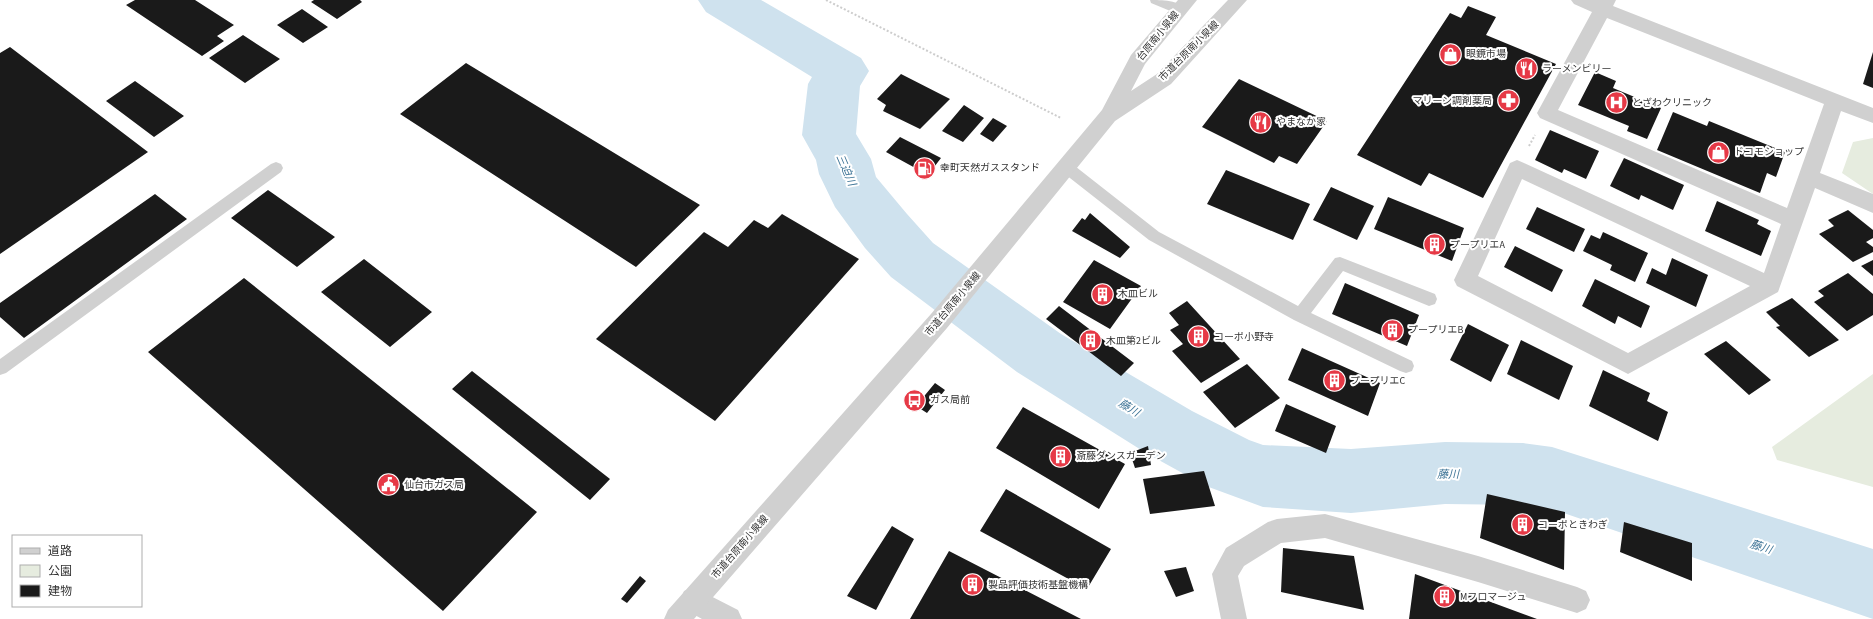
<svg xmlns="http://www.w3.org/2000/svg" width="1873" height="619" font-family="'Source Sans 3','Noto Sans JP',sans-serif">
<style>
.green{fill:#e6ecdf}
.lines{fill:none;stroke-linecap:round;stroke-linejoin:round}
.river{fill:#cfe2ee;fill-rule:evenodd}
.building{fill:#1a1a1a}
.path{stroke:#cdcdcd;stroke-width:2;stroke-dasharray:2 2;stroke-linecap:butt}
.service{fill:#d0d0d0;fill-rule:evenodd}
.minor{fill:#d0d0d0;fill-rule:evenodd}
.tertiary{fill:#d0d0d0;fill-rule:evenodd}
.labels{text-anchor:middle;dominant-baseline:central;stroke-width:4;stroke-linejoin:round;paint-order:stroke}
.street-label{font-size:10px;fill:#333;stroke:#fff}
.poi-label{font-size:10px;fill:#333;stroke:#fff;text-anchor:start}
.water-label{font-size:11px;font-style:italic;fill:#3f7597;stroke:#fff}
</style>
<rect width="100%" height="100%" fill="#fff"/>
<path class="green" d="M1873,138V194L1842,173L1853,142Z
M1873,374V487L1777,460L1772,447Z"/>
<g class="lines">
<path class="river" d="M698,0H761L861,58L869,71L860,86L856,134L871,159L876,177L907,214L933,243L1061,334L1192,411L1249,440L1263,445L1351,449L1445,442L1523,443L1552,447L1873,549V619L1552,509L1523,505L1445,504L1351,513L1263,507L1206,486L1146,453L1017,372L891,277L865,248L835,207L819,174L816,160L802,135L808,84L812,77L706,12Z"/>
</g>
<path class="building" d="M135,0H195L234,25L217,36L224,41L202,56L126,5Z
M314,0H360L362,2L337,19L311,2Z
M1468,6L1496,17L1486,35L1556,64L1483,198L1429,173L1421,186L1357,155L1450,13L1461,18Z
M302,9L328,27L303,43L277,25Z
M243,35L280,59L245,83L209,58Z
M10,47L148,152L0,254V53Z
M1873,52V88L1863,84Z
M466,63L700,205L636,267L400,114Z
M1595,72L1616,81L1613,88L1661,108L1647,139L1627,131L1629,126L1578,105Z
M901,74L950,99L920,129L883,111L886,105L877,99Z
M1239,79L1327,121L1297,164L1279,156L1274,163L1202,127Z
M135,81L184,116L154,137L106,101Z
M964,105L984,118L963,142L942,131Z
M1673,112L1707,126L1709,121L1785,152L1776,177L1767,173L1760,193L1657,150Z
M993,118L1007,126L993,142L980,134Z
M1550,130L1599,151L1586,179L1564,169L1562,173L1535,160Z
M900,137L941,158L928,175L886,152Z
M1624,158L1684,185L1673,210L1641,195L1639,200L1610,186Z
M1226,170L1310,204L1293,240L1207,204Z
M1331,187L1374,206L1357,240L1313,220Z
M268,190L335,237L297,267L231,218Z
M155,194L187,219L24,338L0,317V303Z
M1388,197L1464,228L1452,261L1374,229Z
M1717,201L1759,220L1757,224L1771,231L1761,256L1705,231Z
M1537,207L1585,229L1574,252L1526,229Z
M1848,210L1873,230V238L1866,242L1873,247V252L1853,262L1819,234L1834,226L1828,220Z
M1090,213L1130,247L1120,258L1072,231L1082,218L1085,220Z
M782,214L859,259L715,421L596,339L704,232L728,247L754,220L768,228Z
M1603,232L1648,253L1635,282L1610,270L1612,265L1583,251L1591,235L1600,239Z
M1515,246L1563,270L1552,292L1504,267Z
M1672,258L1708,275L1696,307L1646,283L1652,268L1666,275Z
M364,259L432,312L390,347L321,292Z
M1094,260L1141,286L1110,329L1063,302Z
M1873,260V276L1861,266Z
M1848,273L1873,294V315L1847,331L1814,302L1824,296L1818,291Z
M244,278L537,512L443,611L148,352Z
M1595,279L1650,306L1641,328L1618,316L1615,324L1582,306Z
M1345,283L1419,315L1407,346L1332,314Z
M1792,298L1839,340L1809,357L1776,327L1780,326L1766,312Z
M1187,301L1240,359L1201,383L1172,351L1183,344L1170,330L1179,325L1169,313Z
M1059,306L1134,363L1121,376L1046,319Z
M1468,324L1509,345L1491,382L1450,360Z
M1521,340L1573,366L1559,400L1507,374Z
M1726,341L1771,380L1749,395L1704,354Z
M1302,348L1380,383L1368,416L1288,380Z
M1247,364L1280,398L1235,428L1203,392Z
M1603,370L1650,393L1647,401L1668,412L1658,441L1589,406Z
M472,371L610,479L590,500L452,389Z
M935,383L945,390L927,413L916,406Z
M1286,404L1336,426L1326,453L1275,431Z
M1023,407L1125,464L1099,509L996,448Z
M1148,446L1151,465L1135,468L1130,453Z
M1204,471L1215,506L1150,514L1143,479Z
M1006,489L1111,549L1087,589L980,531Z
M1487,494L1565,512L1564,570L1480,538Z
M1624,522L1692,543V581L1620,552Z
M892,526L914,539L876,610L847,596Z
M1283,548L1354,556L1364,610L1281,592Z
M949,551L1081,619H910Z
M1186,567L1194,591L1176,597L1164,571Z
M1415,574L1537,619H1409Z
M640,576L646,581L627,603L621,599Z"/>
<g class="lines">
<path class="path" d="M826,0L1061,118
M1529,146L1535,135"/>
<path class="service" d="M1150,0C1161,0 1180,0 1187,10L1185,13L1180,15L1151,3Z
M1066,161L1071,163L1159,232L1298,306L1335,258L1340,257L1435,294L1437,299L1435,304L1429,306L1343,271L1311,313L1412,361L1414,366L1412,371L1406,373L1400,371L1294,320L1149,240L1061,171L1059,167L1061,163Z
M276,162L281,164L283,168L281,172L6,373L0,375V359L271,164Z"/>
<path class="minor" d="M1571,0H1616L1613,6L1873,108V123L1841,111L1820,173L1873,194V213L1815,188L1778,292L1628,374L1457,286L1454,280L1510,163L1517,160L1524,163L1764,273L1781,224L1540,118L1537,113L1592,12L1574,4ZM1607,18L1824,104L1787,208L1558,110ZM1522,179L1750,286L1628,353L1478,276Z
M1325,514L1478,556L1577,587L1586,591L1590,600L1586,609L1577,613L1478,582L1325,538L1281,543L1244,566L1238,576L1247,619H1221L1212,574L1226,548L1268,522L1277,519Z
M693,587L738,610L742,619H702L684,609L680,600L684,591Z"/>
<path class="tertiary" d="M1178,0H1197L1145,64L1131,91L1157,74L1228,0H1247L1171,84L1115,121L947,328L694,619H664L668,610L931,314L1102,110L1131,55Z"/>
</g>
<defs>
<symbol id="shop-disc" viewBox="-11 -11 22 22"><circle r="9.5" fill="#e63946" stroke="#fff"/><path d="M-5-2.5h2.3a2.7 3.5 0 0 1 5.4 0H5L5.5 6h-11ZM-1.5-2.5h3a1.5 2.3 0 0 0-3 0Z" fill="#fff"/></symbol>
<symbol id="restaurant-disc" viewBox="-11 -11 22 22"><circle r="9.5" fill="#e63946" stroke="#fff"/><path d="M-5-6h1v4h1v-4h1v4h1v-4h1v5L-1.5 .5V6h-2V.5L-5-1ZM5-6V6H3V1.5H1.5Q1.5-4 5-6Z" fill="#fff"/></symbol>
<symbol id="pharmacy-disc" viewBox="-11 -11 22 22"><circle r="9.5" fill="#e63946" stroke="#fff"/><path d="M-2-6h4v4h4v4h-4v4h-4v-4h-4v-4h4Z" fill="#fff"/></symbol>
<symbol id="hospital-disc" viewBox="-11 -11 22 22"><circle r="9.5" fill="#e63946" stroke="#fff"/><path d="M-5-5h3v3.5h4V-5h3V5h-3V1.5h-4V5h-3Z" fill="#fff"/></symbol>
<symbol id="fuel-disc" viewBox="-11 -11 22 22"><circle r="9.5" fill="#e63946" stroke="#fff"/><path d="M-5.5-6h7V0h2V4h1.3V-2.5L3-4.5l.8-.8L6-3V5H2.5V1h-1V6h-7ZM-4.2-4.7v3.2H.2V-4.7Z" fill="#fff"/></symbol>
<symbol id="building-disc" viewBox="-11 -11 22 22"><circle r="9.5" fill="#e63946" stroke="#fff"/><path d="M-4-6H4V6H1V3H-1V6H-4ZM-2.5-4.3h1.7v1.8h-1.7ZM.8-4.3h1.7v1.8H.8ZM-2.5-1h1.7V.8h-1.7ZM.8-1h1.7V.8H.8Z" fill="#fff"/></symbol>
<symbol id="bus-disc" viewBox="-11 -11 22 22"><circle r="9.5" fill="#e63946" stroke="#fff"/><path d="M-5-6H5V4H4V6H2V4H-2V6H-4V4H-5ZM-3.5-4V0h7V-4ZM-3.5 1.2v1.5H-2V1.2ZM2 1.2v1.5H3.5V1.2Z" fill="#fff"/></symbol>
<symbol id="civic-disc" viewBox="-11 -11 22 22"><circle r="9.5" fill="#e63946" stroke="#fff"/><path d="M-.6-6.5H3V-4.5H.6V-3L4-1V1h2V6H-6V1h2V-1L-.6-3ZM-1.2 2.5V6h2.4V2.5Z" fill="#fff"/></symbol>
</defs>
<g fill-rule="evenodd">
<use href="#shop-disc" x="1438" y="42" width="25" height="25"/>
<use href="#restaurant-disc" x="1514" y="56" width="25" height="25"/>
<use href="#pharmacy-disc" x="1496" y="88" width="25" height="25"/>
<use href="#hospital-disc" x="1604" y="90" width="25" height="25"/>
<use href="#restaurant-disc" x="1248" y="110" width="25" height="25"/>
<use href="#shop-disc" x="1706" y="140" width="25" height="25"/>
<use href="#fuel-disc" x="912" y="156" width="25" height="25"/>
<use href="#building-disc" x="1422" y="232" width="25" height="25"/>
<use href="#building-disc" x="1090" y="282" width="25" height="25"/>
<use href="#building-disc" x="1380" y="318" width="25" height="25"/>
<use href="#building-disc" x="1186" y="324" width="25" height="25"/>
<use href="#building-disc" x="1078" y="328" width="25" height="25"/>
<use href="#building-disc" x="1322" y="368" width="25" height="25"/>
<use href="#bus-disc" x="902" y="388" width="25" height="25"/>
<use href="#building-disc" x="1048" y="444" width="25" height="25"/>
<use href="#civic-disc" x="376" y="472" width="25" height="25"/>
<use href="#building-disc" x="1510" y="512" width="25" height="25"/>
<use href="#building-disc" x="960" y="572" width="25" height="25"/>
<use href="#building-disc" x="1432" y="584" width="25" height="25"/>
</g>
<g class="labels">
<g class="street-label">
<text transform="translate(1158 36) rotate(-51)">台原南小泉線</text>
<text transform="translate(1189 51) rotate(-45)">市道台原南小泉線</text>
<text transform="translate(953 304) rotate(-50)">市道台原南小泉線</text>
<text transform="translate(740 547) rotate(-49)">市道台原南小泉線</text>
</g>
<g class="poi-label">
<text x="1466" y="54">眼鏡市場</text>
<text x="1542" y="69">ラーメンビリー</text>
<text x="1492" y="101" text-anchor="end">マリーン調剤薬局</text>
<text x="1632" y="103">とざわクリニック</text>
<text x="1276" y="122">やまなか家</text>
<text x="1734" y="152">ドコモショップ</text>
<text x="940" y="168">幸町天然ガススタンド</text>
<text x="1450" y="245">プープリエA</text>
<text x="1118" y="294">木皿ビル</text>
<text x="1408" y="330">プープリエB</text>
<text x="1214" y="337">コーポ小野寺</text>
<text x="1106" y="341">木皿第2ビル</text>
<text x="1350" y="381">プープリエC</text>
<text x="930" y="400">ガス局前</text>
<text x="1076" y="456">斎藤ダンスガーデン</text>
<text x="404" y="485">仙台市ガス局</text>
<text x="1538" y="525">コーポときわぎ</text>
<text x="988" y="585">製品評価技術基盤機構</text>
<text x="1460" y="597">Mフロマージュ</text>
</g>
<g class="water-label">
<text transform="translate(846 170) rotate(67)">三迫川</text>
<text transform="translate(1129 408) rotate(31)">藤川</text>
<text x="1448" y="474">藤川</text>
<text transform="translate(1761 547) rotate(18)">藤川</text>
</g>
</g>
<rect x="12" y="535" width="130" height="72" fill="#ffffff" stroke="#adadad"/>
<rect x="20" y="548" width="20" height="6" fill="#d0d0d0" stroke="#adadad"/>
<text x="48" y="555" font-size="12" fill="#333333">道路</text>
<rect x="20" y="565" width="20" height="12" fill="#e6ecdf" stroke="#adadad"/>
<text x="48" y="575" font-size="12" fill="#333333">公園</text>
<rect x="20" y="585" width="20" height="12" fill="#1a1a1a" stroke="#adadad"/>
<text x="48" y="595" font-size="12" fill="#333333">建物</text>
</svg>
